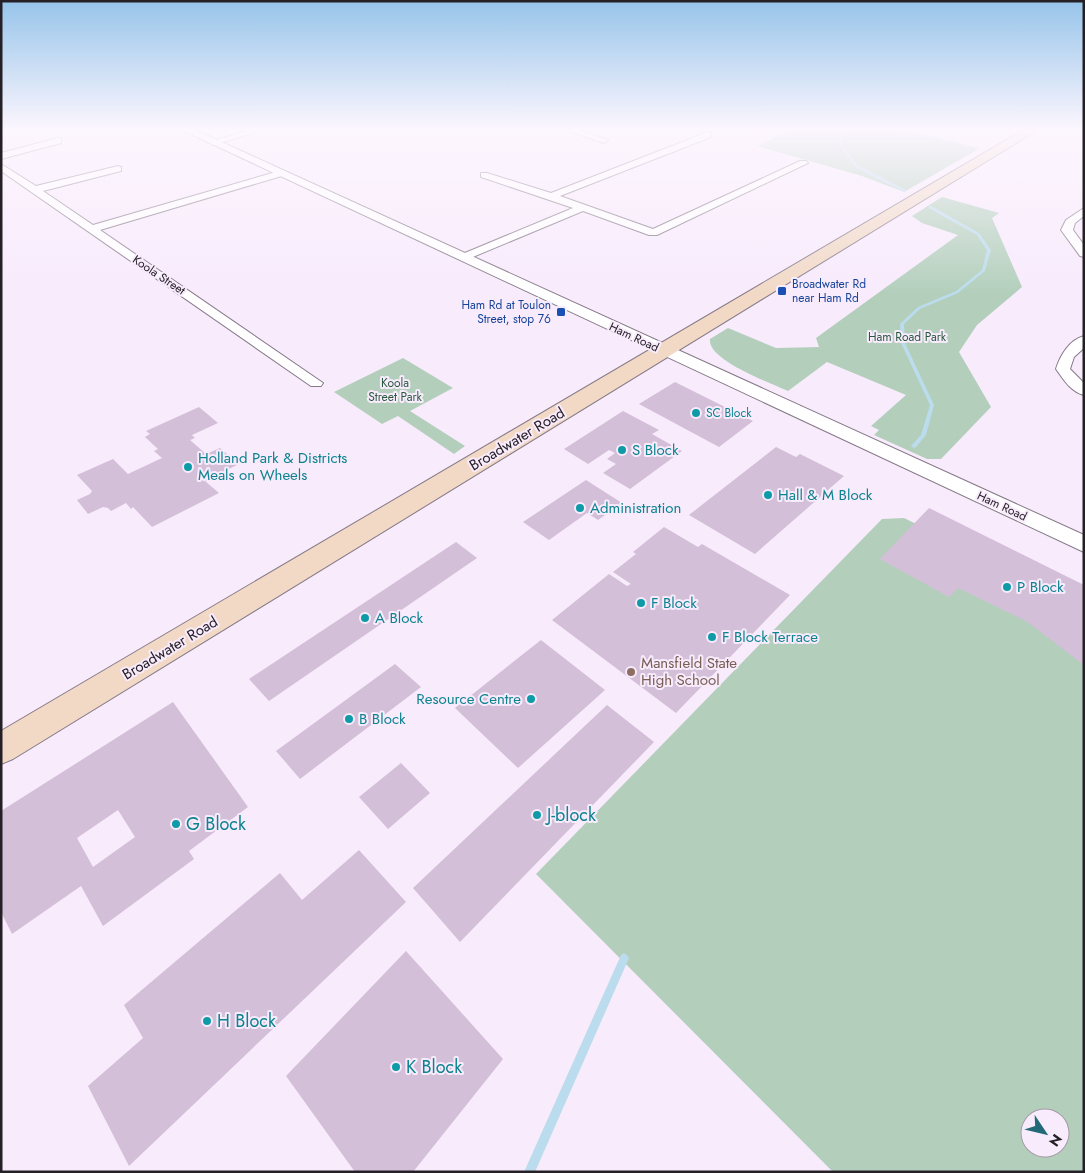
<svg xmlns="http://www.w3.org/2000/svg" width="1085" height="1173" font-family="Jost,sans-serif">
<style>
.green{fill:#b3cfbc;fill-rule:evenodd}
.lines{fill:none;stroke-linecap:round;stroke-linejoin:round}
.stream{fill:#bbdcec;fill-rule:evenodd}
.building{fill:#d3bfd8;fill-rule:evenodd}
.minor-casing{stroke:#857988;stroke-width:2}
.tertiary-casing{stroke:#857988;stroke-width:2}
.secondary-casing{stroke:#857988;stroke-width:2}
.minor{fill:#fff;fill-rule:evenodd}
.tertiary{fill:#fff;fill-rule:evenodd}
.secondary{fill:#f1d9c6;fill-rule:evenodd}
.transit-dot{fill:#1a4fb4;stroke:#f8ebfc;stroke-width:2}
.culture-dot{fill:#0f9aa8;stroke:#f8ebfc;stroke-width:2}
.education-dot{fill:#8d6e63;stroke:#f8ebfc;stroke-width:2}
.labels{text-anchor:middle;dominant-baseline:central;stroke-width:4;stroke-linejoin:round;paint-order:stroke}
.far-street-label{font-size:12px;fill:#242026;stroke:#f8ebfc}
.far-transit-label{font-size:12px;fill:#164399;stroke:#f8ebfc;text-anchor:start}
.far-park-label{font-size:12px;fill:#29593d;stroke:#f8ebfc}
.far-culture-label{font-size:12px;fill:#0d838f;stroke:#f8ebfc;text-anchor:start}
.street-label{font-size:15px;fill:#242026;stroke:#f8ebfc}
.culture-label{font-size:15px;fill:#0d838f;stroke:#f8ebfc;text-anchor:start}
.education-label{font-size:15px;fill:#785e54;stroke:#f8ebfc;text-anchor:start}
.near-culture-label{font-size:18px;fill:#0d838f;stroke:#f8ebfc;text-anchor:start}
</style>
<rect width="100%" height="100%" fill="#f8ebfc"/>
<path class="green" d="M793,129H898L980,148L904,192L862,176L757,146Z
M942,197L999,213L992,218L1022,287L977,325L959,352L991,407L941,459H927L874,435L879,430L871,426L906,395L827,362L788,391C771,383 707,360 710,339L728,328L776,348L819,347L816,338L958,235L922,223L912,216Z
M403,358L453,388L410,411L465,446L454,454L398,416L382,424L334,392Z
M904,518L1084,606V1172H833L536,874L882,519ZM1030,1118H1060V1148H1030Z"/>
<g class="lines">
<path class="stream" d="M841,129H843L842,145L857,165L906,190V192H904L855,167L840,145Z
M929,206H931L979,233L991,250L985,271L958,293L920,309L904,324L905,343L934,405L926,435L916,447L914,448L911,446L921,435L930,405L901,343L900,324L918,307L956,291L982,270L987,250L977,235L929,208Z
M624,953L627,955L629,958L535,1172H524L621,955Z"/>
</g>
<path class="building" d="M675,382L753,421L719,447L639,404Z
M199,407L218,423L192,435L195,438L190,440L206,454L220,448L239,464L205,481L219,493L152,527L133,507L131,509L126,503L111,511L108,508L103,507L88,514L77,500L90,494L92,491L77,475L113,459L128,474L162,458L154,451L158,449L145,437L150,434L146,431Z
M623,411L659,430L652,434L682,451L630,489L603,473L616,464L607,459L615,453L609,450L588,464L564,449Z
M776,447L796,457L800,454L844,476L755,554L689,515Z
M586,480L622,503L598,520L587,513L549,540L523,522Z
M929,508L1084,585V665L1026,621L958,588L949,597L880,559Z
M664,527L698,547L702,544L790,595L676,713L552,620L609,574L627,586L631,584L613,572L636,554L633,552Z
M456,542L477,558L269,701L249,679Z
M541,640L605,690L518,768L455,708Z
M395,664L421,687L300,779L276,751Z
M173,702L248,807L189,851L194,859L103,926L81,886L12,934L1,912V811ZM118,810L135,837L93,867L77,838Z
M607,705L654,742L460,942L413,888Z
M401,763L430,793L388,829L359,797Z
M359,850L406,902L129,1166L88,1086L143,1038L124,1005L280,873L302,900Z
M406,951L503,1059L413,1172H355L286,1076Z"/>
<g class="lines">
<defs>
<path id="minor" d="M253,129H267L213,145L209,142Z
M564,129H577L608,140L604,143Z
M708,132L711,133V137L560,196L653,229L800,161H806L808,163L657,235H649L583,211L468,259H460L458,257L460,255L573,208L481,177V173H487L551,193Z
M58,138L61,139V143L1,159V153Z
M1,164L36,186L118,166L121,167V171L43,191L93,225L279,171H285V175L100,230L323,383L321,386H311L1,171Z
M1084,208V216L1075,223L1073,230L1084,245V257L1080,256L1061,230L1066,220Z
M1084,336V348L1074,357L1070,369L1084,383V395C1071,392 1063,379 1056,369C1060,356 1069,340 1084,336Z"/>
<path id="tertiary" d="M180,129H193L1084,535V552Z"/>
<path id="secondary" d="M1025,129H1039L13,759L1,764V731Z"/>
</defs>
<use href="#minor" class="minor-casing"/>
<use href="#tertiary" class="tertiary-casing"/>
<use href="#secondary" class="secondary-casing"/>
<use href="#minor" class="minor"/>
<use href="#tertiary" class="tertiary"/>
<use href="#secondary" class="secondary"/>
</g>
<linearGradient id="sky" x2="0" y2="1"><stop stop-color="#96c4ea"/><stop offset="0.44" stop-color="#fcf6fe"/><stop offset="1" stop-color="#fcf6fe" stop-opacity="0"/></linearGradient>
<rect width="1085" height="293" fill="url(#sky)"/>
<g class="transit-dot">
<rect x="777" y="286" width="10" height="10" rx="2.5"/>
<rect x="556" y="307" width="10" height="10" rx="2.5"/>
</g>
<g class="culture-dot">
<circle cx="696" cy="413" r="5"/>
<circle cx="622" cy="450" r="5"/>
<circle cx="188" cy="467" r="5"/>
<circle cx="768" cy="495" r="5"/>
<circle cx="580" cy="508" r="5"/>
<circle cx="1007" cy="587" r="5"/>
<circle cx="641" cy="603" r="5"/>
<circle cx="365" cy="618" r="5"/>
<circle cx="712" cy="637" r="5"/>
<circle cx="531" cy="699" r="5"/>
<circle cx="349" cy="719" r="5"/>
<circle cx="537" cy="815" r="5"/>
<circle cx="176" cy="824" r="5"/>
<circle cx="207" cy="1021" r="5"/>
<circle cx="396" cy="1067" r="5"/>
</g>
<circle class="education-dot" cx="631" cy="672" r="5"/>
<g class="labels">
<g class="far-street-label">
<text transform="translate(159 275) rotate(34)">Koola Street</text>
<text transform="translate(634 337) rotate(25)">Ham Road</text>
<text transform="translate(1002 506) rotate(25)">Ham Road</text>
</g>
<g class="far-transit-label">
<text x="792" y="284">Broadwater Rd<tspan x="792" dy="14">near Ham Rd</tspan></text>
<text x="551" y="305" text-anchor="end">Ham Rd at Toulon<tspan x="551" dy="14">Street, stop 76</tspan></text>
</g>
<g class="far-park-label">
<text x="907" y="337">Ham Road Park</text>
<text x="395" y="383">Koola<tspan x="395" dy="14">Street Park</tspan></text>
</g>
<g class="far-culture-label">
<text x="706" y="413">SC Block</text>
</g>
<g class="street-label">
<text transform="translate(517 439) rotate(-31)">Broadwater Road</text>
<text transform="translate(170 648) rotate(-31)">Broadwater Road</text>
</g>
<g class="culture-label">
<text x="632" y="450">S Block</text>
<text x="198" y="458">Holland Park &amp; Districts<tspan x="198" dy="17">Meals on Wheels</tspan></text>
<text x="778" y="495">Hall &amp; M Block</text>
<text x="590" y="508">Administration</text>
<text x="1017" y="587">P Block</text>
<text x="651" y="603">F Block</text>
<text x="375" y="618">A Block</text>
<text x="722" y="637">F Block Terrace</text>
<text x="521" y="699" text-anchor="end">Resource Centre</text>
<text x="359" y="719">B Block</text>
</g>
<g class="education-label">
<text x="641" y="663">Mansfield State<tspan x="641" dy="17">High School</tspan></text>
</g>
<g class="near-culture-label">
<text x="547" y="815">J-block</text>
<text x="186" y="824">G Block</text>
<text x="217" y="1021">H Block</text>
<text x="406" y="1067">K Block</text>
</g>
</g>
<rect width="1085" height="1173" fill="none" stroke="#242026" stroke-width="5"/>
<g transform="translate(1045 1133) rotate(125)"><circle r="24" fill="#f8ebfc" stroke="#a39aa6"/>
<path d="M0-4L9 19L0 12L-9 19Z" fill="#226a77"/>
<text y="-8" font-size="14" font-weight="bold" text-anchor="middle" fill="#242026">N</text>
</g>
</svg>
